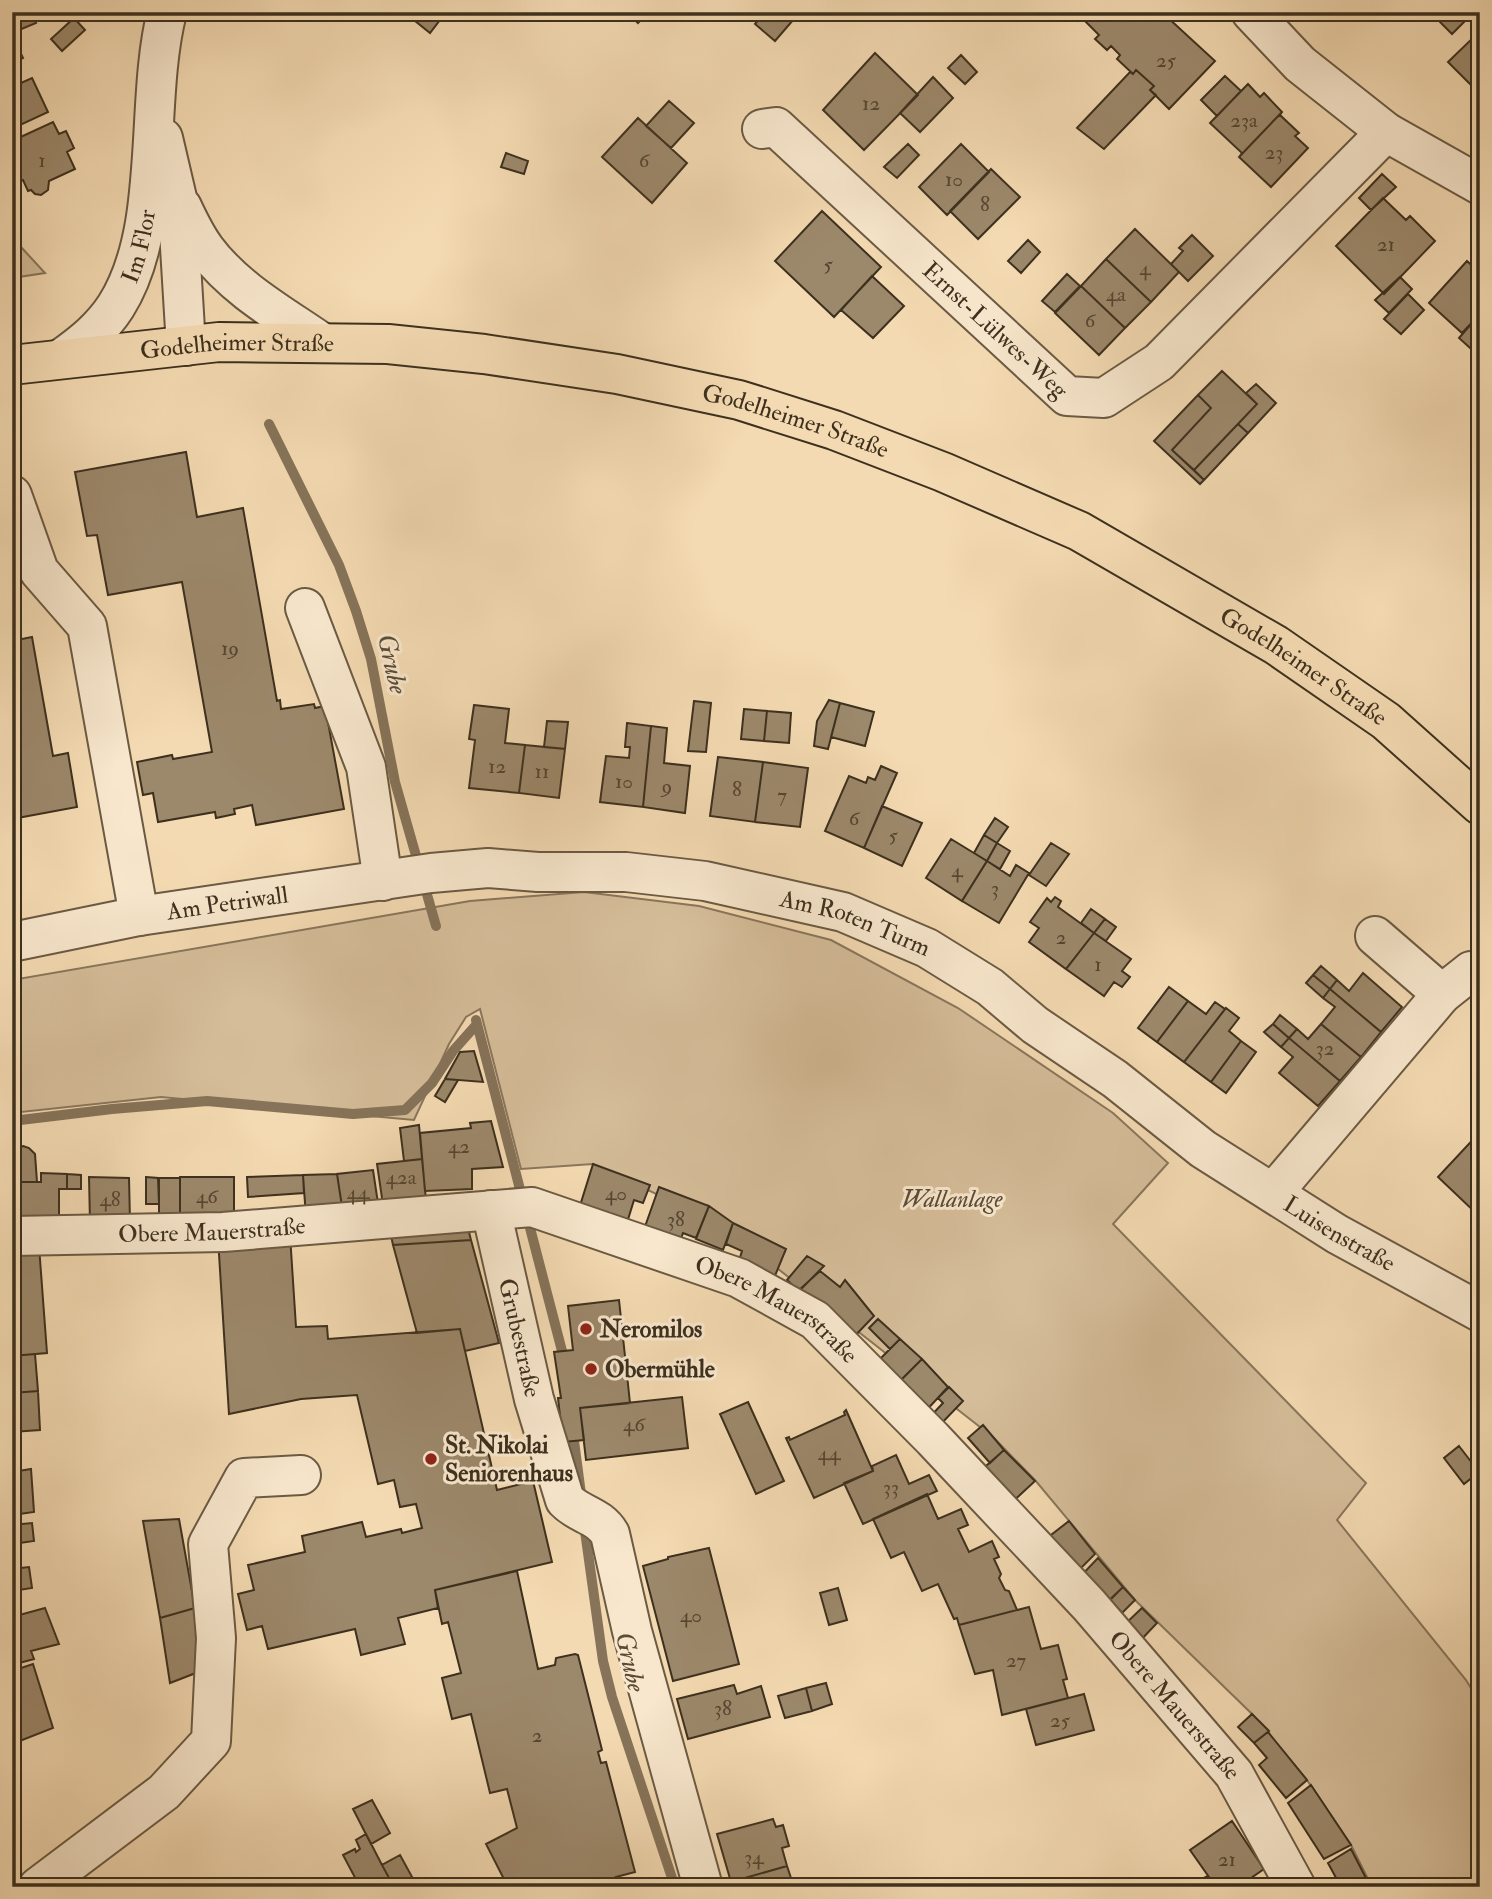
<svg xmlns="http://www.w3.org/2000/svg" width="1492" height="1899" font-family="'IM FELL Double Pica',serif">
<style>
.green{fill:#d5bd99;stroke:#89765c;stroke-width:2}
.lines{fill:none;stroke-linecap:round;stroke-linejoin:round}
.stream{stroke:#867359;stroke-width:10}
.building{fill:#9c886b;stroke:#3d301e;stroke-width:2}
.minor-casing{stroke:#6b5a43;stroke-width:42}
.major-casing{stroke:#3d301e;stroke-width:42}
.minor{stroke:#f8e7cd;stroke-width:38}
.major{stroke:#f4dab2;stroke-width:38}
.poi-dot{fill:#8f2418;stroke:#f8e7cd;stroke-width:2.5}
.labels{text-anchor:middle;dominant-baseline:central;stroke-width:6;stroke-linejoin:round;paint-order:stroke}
.number-label{font-size:21px;fill:#554631}
.street-label{font-size:24px;fill:#3d301e;stroke:#f8e7cd}
.park-label{font-size:24px;font-style:italic;fill:#5b4c37;stroke:#f8e7cd}
.poi-label{font-size:24px;font-weight:bold;fill:#3d301e;stroke:#f8e7cd;text-anchor:start}
.water-label{font-size:26px;font-style:italic;fill:#5b4c36;stroke:#f8e7cd}
</style>
<rect width="100%" height="100%" fill="#f4dab2"/>
<filter id="stains"><feTurbulence type="fractalNoise" baseFrequency=".00286" numOctaves="4"/><feColorMatrix values="0 0 0 0 .2 0 0 0 0 .09 0 0 0 0 .02 0 0 0 .5 -.17"/></filter>
<radialGradient id="worn" r=".72"><stop offset=".6" stop-color="#630" stop-opacity="0"/><stop offset="1" stop-color="#630" stop-opacity=".3"/></radialGradient>
<path class="green" d="M12,234L21,247L45,273L12,278Z
M584,892L699,906L831,940L958,1008L1113,1113L1168,1163L1113,1224L1366,1483L1337,1520L1466,1680L1480,1703V1887H1372L1351,1845L1307,1780L1252,1714L1135,1600L1035,1480L994,1438L722,1225L593,1164L521,1169L480,1009L466,1017L449,1044L414,1120L161,1097L12,1113V980L470,901Z"/>
<g class="lines">
<path class="stream" d="M269,424L339,565L356,611L371,659L395,782L436,926
M476,1020L562,1351
M12,1121L112,1109L207,1101L353,1114L405,1110L432,1083L453,1051L477,1024
M574,1441L581,1494
M584,1524L603,1661L612,1697L675,1887"/>
</g>
<path class="building" d="M12,12H32L36,23L12,33Z
M404,12H446L430,33Z
M626,12H648L638,23Z
M753,12H800L775,41L755,24L760,18Z
M1082,12H1170L1166,16L1215,61L1169,109L1150,90L1154,86L1136,70L1133,74L1117,59L1120,55L1111,46L1107,50L1095,39L1099,35L1081,17L1077,21L1075,20Z
M1449,12H1474L1452,34L1440,22Z
M74,18L85,30L62,51L51,39Z
M1480,31V92L1479,93L1448,62Z
M12,35L23,58L12,63Z
M875,53L918,95L864,150L823,110Z
M961,55L977,72L965,84L948,68Z
M1136,70L1154,86L1150,90L1156,95L1104,149L1077,128L1130,72L1133,74Z
M1225,76L1241,91L1217,116L1201,100Z
M933,77L953,98L920,132L900,113Z
M32,78L48,112L18,126L12,115V87Z
M1248,84L1260,97L1264,93L1282,112L1239,157L1242,153L1210,123Z
M669,101L694,123L671,148L646,126Z
M1282,112L1280,115L1299,133L1295,136L1308,148L1271,187L1239,157Z
M638,118L687,163L652,203L602,157Z
M53,122L59,134L66,131L74,148L67,152L75,169L49,181L48,190L41,195L35,194L31,190L28,191L23,180L12,185V141Z
M908,144L919,155L897,178L884,167Z
M961,144L989,172L947,215L919,187Z
M506,153L528,161L524,174L501,167Z
M991,169L1020,197L978,239L950,211Z
M1382,174L1396,187L1371,210L1359,198Z
M1383,198L1406,220L1410,216L1435,241L1384,294L1336,246Z
M822,211L881,267L834,317L775,261Z
M1135,229L1179,272L1151,302L1106,259Z
M1192,235L1213,256L1188,281L1171,264L1183,251L1179,248Z
M1028,240L1040,252L1021,273L1008,261Z
M1106,259L1151,302L1125,328L1081,286Z
M1467,261L1480,273V314L1462,333L1429,303Z
M1067,274L1080,286L1055,312L1042,301Z
M872,276L904,306L873,338L841,310Z
M1400,277L1412,289L1389,313L1375,300Z
M1081,286L1125,328L1099,355L1055,313Z
M1408,294L1424,310L1401,334L1384,319Z
M1480,314V357L1459,338Z
M1222,371L1257,404L1194,470L1172,450L1211,408L1198,395Z
M1256,384L1276,403L1248,433L1238,424L1257,404L1246,393Z
M1198,395L1211,408L1172,450L1204,480L1200,484L1154,441Z
M1238,424L1248,433L1204,480L1194,470Z
M186,452L197,517L243,508L277,701L280,700L281,709L314,704L315,708L325,706L344,809L256,825L252,805L234,809L235,814L216,818L215,812L158,822L153,793L143,795L137,762L172,755L173,759L212,752L182,582L108,595L97,535L87,536L75,472Z
M32,637L53,756L68,753L77,807L12,819V641Z
M829,700L840,703L828,749L814,746L817,721Z
M694,701L711,703L706,752L688,751Z
M840,703L874,712L865,746L831,737Z
M474,705L509,709L505,743L525,745L519,793L469,788L475,740L469,739Z
M744,709L767,711L764,741L741,739Z
M767,711L791,713L789,743L764,741Z
M547,721L568,722L565,749L544,747Z
M627,723L651,726L643,807L600,802L606,756L629,758L630,747H625Z
M651,726L667,728L664,763L690,766L685,813L643,807Z
M525,745L565,749L559,798L519,793Z
M718,757L763,762L755,822L710,816Z
M763,762L808,768L800,827L755,822Z
M881,766L897,773L864,848L825,831L849,776L866,783L868,777L875,780Z
M882,806L922,823L902,866L864,848Z
M995,818L1008,827L997,843L984,835Z
M984,835L997,843L987,861L974,853Z
M951,839L987,861L962,901L926,878Z
M997,843L1010,851L1000,869L987,861Z
M1051,843L1069,854L1046,886L1029,875Z
M987,861L1010,876L1016,865L1029,873L999,923L962,901Z
M1055,897L1061,901L1058,907L1094,933L1066,969L1029,942L1039,928L1030,922L1047,898L1051,902Z
M1091,909L1105,919L1094,933L1081,923Z
M1105,919L1116,927L1106,941L1094,933Z
M1094,933L1131,959L1122,971L1130,977L1122,987L1114,982L1104,996L1066,969Z
M1321,966L1337,980L1330,989L1313,975Z
M1363,973L1402,1007L1381,1032L1330,989L1337,980L1349,991Z
M1313,975L1330,989L1323,998L1306,983Z
M1169,987L1188,1001L1157,1042L1138,1028Z
M1330,989L1381,1032L1361,1057L1321,1024L1335,1007L1323,998Z
M1188,1001L1206,1014L1215,1002L1225,1009L1184,1062L1157,1042Z
M1226,1008L1239,1018L1229,1031L1241,1041L1211,1082L1184,1062Z
M1280,1015L1297,1029L1289,1038L1273,1024Z
M1273,1024L1289,1038L1281,1047L1264,1032Z
M1321,1024L1361,1057L1340,1081L1289,1038L1297,1029L1308,1039Z
M1289,1038L1340,1081L1318,1106L1279,1073L1293,1057L1281,1047Z
M1241,1041L1256,1052L1226,1093L1211,1082Z
M474,1051L483,1082L445,1079L460,1052Z
M445,1079L458,1080L445,1102L435,1096Z
M491,1121L503,1167L472,1169V1189L425,1191L420,1133L471,1128L470,1123Z
M419,1125L422,1159L404,1161L400,1128Z
M1480,1132V1217L1438,1177Z
M23,1146L29,1148L35,1154L37,1182H12V1150Z
M422,1159L426,1200L383,1205L377,1164Z
M593,1164L650,1185L643,1203L634,1200L626,1226L579,1209Z
M373,1170L379,1210L343,1213L337,1174Z
M41,1173L67,1174V1189H59V1224L19,1225L18,1182H41Z
M67,1174L81,1175V1189H67Z
M337,1174L343,1213L306,1217L303,1175Z
M303,1175L304,1193L248,1197L247,1177Z
M89,1177L129,1178L130,1221L90,1222Z
M146,1177L158,1178L159,1204H146Z
M180,1177H234V1217L180,1219Z
M159,1178H180V1215L159,1220Z
M659,1187L709,1206L696,1238L683,1233L678,1247L642,1235Z
M709,1206L733,1223L723,1250L696,1239Z
M733,1223L786,1249L772,1283L737,1267L742,1251L726,1244Z
M468,1228L471,1240L393,1245L390,1231Z
M290,1235L296,1327L327,1326L328,1339L460,1329L497,1490L533,1481L552,1562L435,1590L438,1608L398,1618L405,1644L361,1655L355,1629L268,1649L262,1626L247,1630L238,1594L254,1590L248,1565L305,1552L302,1536L362,1522L366,1537L401,1529L402,1533L422,1528L416,1504L400,1507L394,1480L378,1484L357,1395L301,1399L229,1414L218,1238Z
M471,1240L499,1343L465,1351L460,1329L417,1333L393,1245Z
M39,1246L47,1353L12,1356V1248Z
M807,1256L824,1266L799,1291L787,1280Z
M820,1271L840,1287L845,1280L874,1316L849,1342L798,1291Z
M619,1300L630,1403L580,1408L584,1440L563,1442L558,1398H561L554,1352L573,1350L568,1306Z
M878,1319L900,1339L890,1349L869,1328Z
M900,1339L922,1359L896,1385L875,1364Z
M35,1354L38,1391L12,1393V1356Z
M922,1359L948,1387L923,1414L896,1385Z
M949,1387L963,1401L937,1428L928,1419L943,1403L938,1398Z
M38,1391L40,1430L12,1432V1393Z
M682,1397L688,1448L586,1460L580,1408Z
M748,1402L784,1481L756,1494L720,1414Z
M846,1410L873,1471L814,1498L786,1438L789,1437L790,1440L845,1415L844,1412Z
M983,1425L1004,1450L990,1463L968,1438Z
M1459,1446L1479,1472L1464,1484L1444,1458Z
M1004,1450L1035,1481L1009,1505L979,1472Z
M896,1455L909,1484L929,1475L937,1491L863,1524L844,1483L873,1471L872,1466Z
M31,1469L34,1512L12,1515V1472Z
M927,1494L938,1519L961,1509L968,1525L958,1529L969,1552L992,1541L999,1557L994,1559L1001,1574L999,1578L1005,1590L1009,1591L1017,1610L959,1625L957,1618L954,1619L938,1584L922,1591L904,1552L891,1558L873,1519Z
M179,1519L195,1608L160,1618L143,1521Z
M1069,1521L1095,1554L1072,1577L1042,1542Z
M32,1523L34,1541L12,1544V1525Z
M709,1548L739,1664L673,1681L643,1566L668,1559V1557Z
M1098,1558L1123,1587L1102,1607L1076,1581Z
M29,1567L32,1588L12,1591V1569Z
M517,1571L538,1669L555,1665L556,1658L575,1654L578,1655L602,1750L598,1752L601,1763L606,1762L635,1872L616,1877L598,1887H508L486,1844L517,1828L507,1789L490,1793L471,1714L452,1719L442,1678L461,1673L448,1622L442,1624L435,1590Z
M1123,1587L1135,1600L1122,1613L1110,1600Z
M838,1588L847,1620L829,1625L820,1593Z
M1029,1607L1041,1649L1058,1645L1067,1679L1063,1680L1068,1698L1002,1715L993,1670L975,1674L959,1625Z
M45,1608L59,1644L31,1651L34,1659L12,1665V1617Z
M195,1608L206,1669L170,1683L160,1618Z
M1142,1608L1157,1623L1138,1643L1122,1627Z
M33,1664L53,1728L12,1744V1671Z
M826,1683L832,1704L812,1711L806,1688Z
M734,1685L737,1694L761,1686L770,1717L688,1739L677,1699Z
M806,1688L812,1711L785,1718L778,1696Z
M1084,1694L1094,1730L1036,1745L1026,1709Z
M1252,1714L1269,1731L1254,1743L1238,1727Z
M1268,1732L1307,1780L1286,1798L1259,1765L1267,1758L1254,1743Z
M1311,1785L1351,1845L1324,1859L1288,1803Z
M372,1800L390,1833L371,1844L353,1809Z
M773,1819L776,1827L783,1825L789,1846L782,1848L787,1866L731,1882L717,1834Z
M1232,1821L1264,1869L1238,1887H1216L1190,1850Z
M366,1834L382,1865L394,1887H360L343,1855L355,1849L356,1852L360,1849L356,1840Z
M1351,1849L1367,1880L1354,1887H1341L1328,1863Z
M400,1855L417,1886L415,1887H394L382,1865Z
M787,1866L793,1884L800,1882L801,1887H732L731,1882Z
M1208,1876L1216,1887L1186,1886Z"/>
<g class="lines">
<defs>
<g id="minor">
<path d="M1251,12L1300,64L1386,132L1480,185"/>
<path id="s1" d="M762,129L776,127L1067,396L1104,398L1159,362L1386,132"/>
<path d="M163,138L177,198L186,346"/>
<path d="M182,207C189,222 196,237 206,250C235,289 282,315 321,342"/>
<path id="s2" d="M62,358C83,343 102,328 116,306C166,227 144,102 167,12"/>
<path d="M12,495L39,571L87,626L139,916"/>
<path d="M305,608L366,767L383,881"/>
<path d="M1375,936L1442,994"/>
<path id="s3" d="M12,942L139,916L431,873L488,868L538,872H626L705,881L843,912L927,948L990,987L1035,1025L1115,1079L1203,1149L1337,1234L1480,1312"/>
<path d="M1273,1193L1442,994L1471,971H1480"/>
<path id="s4" d="M491,1210L534,1399L565,1500C579,1515 599,1515 610,1534L632,1631L703,1887"/>
<path id="s5" d="M12,1236L223,1232L532,1207L739,1278L815,1320L933,1439L1089,1605L1234,1774L1296,1887"/>
<path d="M38,1887L164,1792L211,1741L216,1638L208,1544L244,1478L301,1475"/>
</g>
<g id="major">
<path id="s6" d="M12,365L219,342L388,344L484,354L617,374L739,400L834,430L943,472L1079,531L1276,645L1386,721L1480,805"/>
</g>
</defs>
<use href="#minor" class="minor-casing"/>
<use href="#major" class="major-casing"/>
<use href="#minor" class="minor"/>
<use href="#major" class="major"/>
</g>
<g class="poi-dot">
<circle cx="586" cy="1329" r="7"/>
<circle cx="591" cy="1369" r="7"/>
<circle cx="431" cy="1459" r="7"/>
</g>
<g class="labels">
<g class="number-label">
<text x="1166" y="60">25</text>
<text x="871" y="103">12</text>
<text x="1244" y="120">23a</text>
<text x="1274" y="152">23</text>
<text x="42" y="160">1</text>
<text x="644" y="160">6</text>
<text x="954" y="179">10</text>
<text x="985" y="204">8</text>
<text x="1386" y="244">21</text>
<text x="828" y="264">5</text>
<text x="1145" y="268">4</text>
<text x="1116" y="294">4a</text>
<text x="1090" y="320">6</text>
<text x="230" y="648">19</text>
<text x="497" y="766">12</text>
<text x="542" y="771">11</text>
<text x="624" y="781">10</text>
<text x="667" y="786">9</text>
<text x="737" y="789">8</text>
<text x="782" y="795">7</text>
<text x="854" y="818">6</text>
<text x="893" y="835">5</text>
<text x="957" y="870">4</text>
<text x="995" y="888">3</text>
<text x="1061" y="937">2</text>
<text x="1098" y="964">1</text>
<text x="1325" y="1048">32</text>
<text x="459" y="1146">42</text>
<text x="401" y="1177">42a</text>
<text x="358" y="1192">44</text>
<text x="616" y="1193">40</text>
<text x="207" y="1196">46</text>
<text x="110" y="1199">48</text>
<text x="676" y="1219">38</text>
<text x="634" y="1424">46</text>
<text x="829" y="1453">44</text>
<text x="891" y="1487">33</text>
<text x="691" y="1615">40</text>
<text x="1016" y="1660">27</text>
<text x="723" y="1708">38</text>
<text x="1060" y="1720">25</text>
<text x="537" y="1735">2</text>
<text x="754" y="1857">34</text>
<text x="1227" y="1859">21</text>
</g>
<g class="street-label">
<text stroke="none"><textPath href="#s2" startOffset="140">Im Flor</textPath></text>
<text stroke="none"><textPath href="#s1" startOffset="313">Ernst-Lülwes-Weg</textPath></text>
<text stroke="none"><textPath href="#s6" startOffset="226">Godelheimer Straße</textPath></text>
<text stroke="none"><textPath href="#s6" startOffset="793">Godelheimer Straße</textPath></text>
<text stroke="none"><textPath href="#s6" startOffset="1360">Godelheimer Straße</textPath></text>
<text stroke="none"><textPath href="#s3" startOffset="219">Am Petriwall</textPath></text>
<text stroke="none"><textPath href="#s3" startOffset="856">Am Roten Turm</textPath></text>
<text stroke="none"><textPath href="#s5" startOffset="200">Obere Mauerstraße</textPath></text>
<text stroke="none"><textPath href="#s3" startOffset="1435">Luisenstraße</textPath></text>
<text stroke="none"><textPath href="#s5" startOffset="788">Obere Mauerstraße</textPath></text>
<text stroke="none"><textPath href="#s4" startOffset="131">Grubestraße</textPath></text>
<text stroke="none"><textPath href="#s5" startOffset="1354">Obere Mauerstraße</textPath></text>
</g>
<g class="park-label">
<text x="952" y="1199">Wallanlage</text>
</g>
<g class="poi-label">
<text x="600" y="1329">Neromilos</text>
<text x="605" y="1369">Obermühle</text>
<text x="445" y="1445">St. Nikolai<tspan x="445" dy="28">Seniorenhaus</tspan></text>
</g>
<g class="water-label">
<text transform="translate(392 664) rotate(77)">Grube</text>
<text transform="translate(630 1662) rotate(77)">Grube</text>
</g>
</g>
<rect width="1492" height="1899" fill="none" stroke="#f4dab2" stroke-width="42"/>
<rect x="14" y="14" width="1464" height="1871" fill="none" stroke="#3d301e" stroke-width="3.5"/>
<rect x="21" y="21" width="1450" height="1857" fill="none" stroke="#3d301e" stroke-width="2"/>
<rect width="100%" height="100%" filter="url(#stains)"/>
<rect width="100%" height="100%" fill="url(#worn)"/>
</svg>
